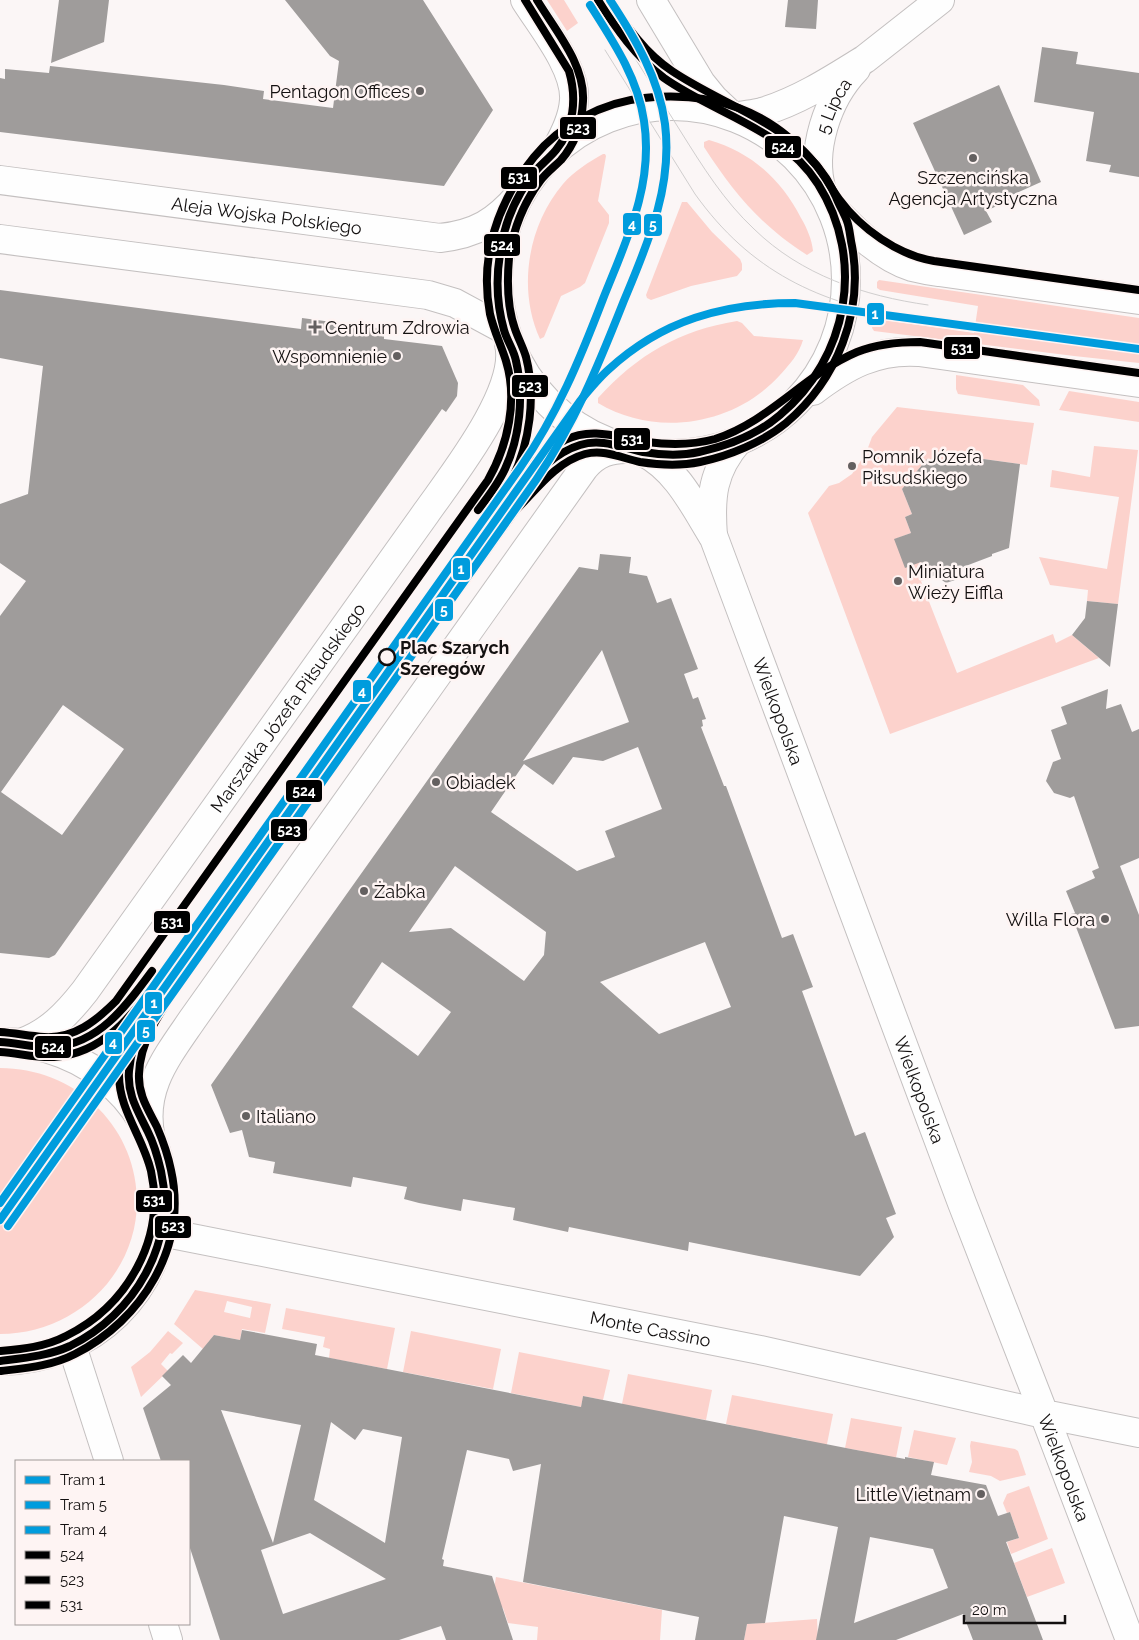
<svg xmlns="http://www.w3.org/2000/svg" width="1139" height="1640" font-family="Raleway,sans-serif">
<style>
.grass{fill:#fcd2cc;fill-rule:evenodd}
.building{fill:#9f9c9b;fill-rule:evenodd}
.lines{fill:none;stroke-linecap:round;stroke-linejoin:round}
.street-casing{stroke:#c4c0c0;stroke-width:30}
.secondary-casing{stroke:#c4c0c0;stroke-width:30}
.street{stroke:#fefefe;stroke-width:28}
.secondary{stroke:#fefefe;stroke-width:28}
.tram{stroke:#d0cece;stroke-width:1}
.bus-1-casing{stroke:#fef4f3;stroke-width:11}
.bus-2-casing{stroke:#fef4f3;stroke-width:11}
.bus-3-casing{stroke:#fef4f3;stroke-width:11}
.bus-1{stroke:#000;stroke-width:8}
.bus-2{stroke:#000;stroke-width:8}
.bus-3{stroke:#000;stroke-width:8}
.tram-1-casing{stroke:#fef4f3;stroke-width:11}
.tram-2-casing{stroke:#fef4f3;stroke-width:11}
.tram-3-casing{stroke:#fef4f3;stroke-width:11}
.tram-1{stroke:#009cdd;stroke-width:8}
.tram-2{stroke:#009cdd;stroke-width:8}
.tram-3{stroke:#009cdd;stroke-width:8}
.poi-dot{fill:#646060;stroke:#fef4f3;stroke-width:2}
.stop-dot{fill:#fef4f3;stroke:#131010;stroke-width:2.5}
.labels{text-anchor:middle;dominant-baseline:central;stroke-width:5;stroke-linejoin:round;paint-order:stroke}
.poi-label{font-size:18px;fill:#131010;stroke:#fef4f3;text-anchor:start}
.street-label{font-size:18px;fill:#131010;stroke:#fef4f3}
.stop-label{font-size:18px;font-weight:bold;fill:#131010;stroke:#fef4f3;text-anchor:start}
.line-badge{stroke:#fef4f3;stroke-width:2}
.badge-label{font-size:14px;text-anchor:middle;font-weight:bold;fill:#fff}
</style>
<rect width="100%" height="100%" fill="#fbf6f6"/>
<path class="grass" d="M547,0H564L578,23L567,31Z
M709,140C751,152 781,179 801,218C807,228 812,240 813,251L807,255C760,225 734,193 704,147V142Z
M603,154H605L606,156L598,201L609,215V223L585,283L580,287L561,296L544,337L540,339C517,289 528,225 563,184C574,171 589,162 603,154Z
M682,202H687L712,232L740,259L742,264V270L737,276L691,286L651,300L647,298L646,295Z
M879,280L1139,318V363L1074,356L874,331L872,328L874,319H877L974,333L978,306L880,290L877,288V282Z
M737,321L742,323L754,336L803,340C799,354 790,364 780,375C735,425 656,438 598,403V398C637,355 680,330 737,321Z
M956,375L1023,385L1039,400L1040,406L958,394L956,389Z
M1069,391L1139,402V422L1059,410Z
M897,407L1034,423L1027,465L955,455L953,463L927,459L902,489L912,514L905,517L911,533L895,539L921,562L927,579L921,581L957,673L1053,634L1056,643L1072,635L1099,658L890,734L808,513L829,486L839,483L852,474L866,453L872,437Z
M1094,446L1138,450L1118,604L1087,601L1088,590L1050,585L1039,557L1107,569L1119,497L1050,487L1052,470L1090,477Z
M0,1068C73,1068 134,1123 137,1197C139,1274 75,1334 0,1334Z
M195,1290L271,1304L265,1333L242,1329L240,1340L214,1335L203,1349L174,1324ZM227,1301L252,1307L250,1318L224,1312Z
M286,1308L395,1328L387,1369L329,1358L330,1349L323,1347L325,1337L282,1329Z
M168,1331L183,1343L172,1354L170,1353L161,1364L168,1371L141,1397L131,1367L150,1352Z
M411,1331L501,1349L493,1389L403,1372Z
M519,1352L610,1370L603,1400L583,1396L581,1407L511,1393Z
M628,1374L712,1390L706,1420L689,1417L687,1427L622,1404Z
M732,1395L833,1414L825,1454L810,1441L792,1437L742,1438L744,1428L726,1424Z
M851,1418L902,1427L894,1468L861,1461L862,1451L845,1448Z
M914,1430L956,1438L947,1465L908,1457Z
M971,1441L1015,1449L1018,1451L1026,1475L1000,1481L991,1476L969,1472L972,1462L970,1446Z
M1029,1486L1048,1539L1011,1554L1007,1542L1019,1538L1010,1512L1007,1513L1003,1503L1007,1494Z
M1052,1548L1065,1583L1027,1597L1014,1563Z
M496,1577L662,1610L660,1640H537L538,1627L508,1623L503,1608L492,1600Z
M817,1619L818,1640H744L747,1624Z"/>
<path class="building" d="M59,0H109L104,42L51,63Z
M285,0H423L493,110L444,186L0,132V78L5,79V69L49,73L50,66L224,85L264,91L263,99L333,108L339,61L330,56Z
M788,0H818L816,29L785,27Z
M1042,47L1078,52L1076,64L1139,73V177L1109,172L1111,165L1086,161L1094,112L1034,102Z
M999,85L1041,182L1012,195L1014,198L986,211L992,222L964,235L913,123Z
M0,290L301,329L302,318L384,329V339L442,346L458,383L457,396L446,412L442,409L55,955L49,958L0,953V616L26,581L0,563V504L28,494L43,366L0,358ZM63,705L124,749L62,835L1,792Z
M954,455L1020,464L1009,548L992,554V556L963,567L961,578L946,583L935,575L927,579L921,562L905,568L894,539L911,533L905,517L912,514L902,489L927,459L953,463Z
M600,554L631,557L629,573L647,576L657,603L671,598L698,669L684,674L693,699L698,697L706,719L702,720L703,726L701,727L724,786H726L782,938L793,934L813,987L802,991L855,1136L865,1132L896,1214L886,1218L894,1237L860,1276L689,1242L688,1251L569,1227L568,1232L513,1220L515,1208L463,1199L461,1211L419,1203L404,1199L407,1187L353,1177L351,1187L273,1173L275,1162L249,1157L242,1130L230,1133L211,1085L579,567L598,570ZM602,650L629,722L523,761ZM638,747L662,809L605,831L615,857L577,871L491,812L524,764L553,785L573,757L603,761ZM455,866L546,932L544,955L524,981L451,928L409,932ZM705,942L731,1007L659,1034L600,982ZM382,962L451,1012L418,1056L352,1007Z
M1087,601L1118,604L1110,667L1072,635L1085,618Z
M1108,689L1106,709L1121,704L1132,732L1139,729V858L1120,866L1139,915V1026L1115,1029L1071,914L1075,913L1066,891L1095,878L1092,871L1099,868L1074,796L1070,798L1054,793L1046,781L1053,762L1061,759L1051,730L1067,724L1061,707Z
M242,1330L317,1344L315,1355L581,1407L583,1396L851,1449L905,1459V1457L934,1462L931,1475L986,1485L998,1516L1010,1512L1019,1538L1006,1542L1043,1640H973L963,1614L896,1640H816L838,1527L784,1516L765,1623L747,1624L744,1640H695L699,1617L523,1582L541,1464L513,1471L509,1459L467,1450L442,1559L444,1560L443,1566L492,1576L513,1640H446L441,1626L399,1640H220L189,1545V1461H161L143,1408L171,1385L162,1376L183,1355L191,1363L214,1335L240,1340ZM221,1410L301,1425L273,1543ZM331,1422L355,1440L363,1429L402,1437L385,1543L314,1500ZM310,1533L386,1579L283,1614L261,1550ZM870,1537L933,1549L948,1588L854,1623Z"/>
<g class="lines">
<defs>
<g id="street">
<path d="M735,117C744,115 754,114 762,112C799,101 833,79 865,59L940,0"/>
<path id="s1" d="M0,180L440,238C476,234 496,222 519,195"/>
<path id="s2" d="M822,191C810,151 827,99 856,69"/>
<path d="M0,239L428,295L455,303L505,330"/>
<path id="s3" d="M161,1232L760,1350L1044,1414L1130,1640"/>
<path d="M72,1346L109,1461"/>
<path d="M163,1624L168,1640"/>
</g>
<g id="secondary">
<path d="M525,0C542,27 576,68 574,100C573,117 565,133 557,148"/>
<path d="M651,0L701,83L714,99L732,116"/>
<circle cx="672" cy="280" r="174"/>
<path d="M833,208C855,231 881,257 912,267C920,269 930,271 939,272L1139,300"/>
<path d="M813,391C846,366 876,349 919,352L1139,383"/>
<path id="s4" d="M643,452C677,469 694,506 714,538L962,1203L1044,1414L1139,1433"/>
<path d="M713,536C710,497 712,471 739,440"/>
<path d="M0,1042C88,1042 162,1108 164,1198C166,1290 91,1361 0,1361"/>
<path id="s5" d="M21,1043C49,1033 67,1014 85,991L426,513C452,476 520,391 509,344"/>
<path d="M151,1139C140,1090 166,1058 192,1020L584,468C596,453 611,448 630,449"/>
</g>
</defs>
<use href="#street" class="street-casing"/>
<use href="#secondary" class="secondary-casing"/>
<use href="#street" class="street"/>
<use href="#secondary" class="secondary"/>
<path class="tram" d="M623,39C642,70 662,101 681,132C703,167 724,201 754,229C801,275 864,296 928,305
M605,50L695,194C750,271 819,304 911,318"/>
<defs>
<path id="bus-1" d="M478,510C488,497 498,484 505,469C520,437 524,396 516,361C514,350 507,341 504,330C496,302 496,271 502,243C506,219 516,198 530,178C537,167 548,160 556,150C574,128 577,98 569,71L525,0
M0,1042C18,1043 36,1048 54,1047C100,1043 127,1005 152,971
M0,1361C24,1358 48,1356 70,1346C134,1315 177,1243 161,1171C158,1158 154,1144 148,1132C138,1111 127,1095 129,1071C132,1034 154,1002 175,973L508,504C529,482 550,454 580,445C602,438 622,448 643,452C661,455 681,456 699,452C727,446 758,434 780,415C848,358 866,260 818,184C782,128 715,114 664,78C636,57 616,29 598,0"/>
<path id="bus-2" d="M486,516C495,504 504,492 512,479C530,443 536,396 526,357C523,347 518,338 515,329C507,307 507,281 509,258C513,230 523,204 540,181C546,173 554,167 561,160C575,144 582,122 583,101C585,64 555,30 537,0
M0,1052C18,1053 36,1058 54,1057C103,1054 134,1014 160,977
M1,1371C26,1368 52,1366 75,1354C142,1320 188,1247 171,1170C168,1155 163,1141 157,1127C148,1109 138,1095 139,1074C140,1038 164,1007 183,979L516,510C536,490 556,462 585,454C604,449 622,458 640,462C659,465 681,466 700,462C729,456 763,442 786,423C837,380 864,312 852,246C850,238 850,229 847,221C844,213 839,205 836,197C833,191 830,184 826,178C790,123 724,106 672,71C645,53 627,27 610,0"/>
<path id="bus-3" d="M486,516C508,488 533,457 565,440C593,426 619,438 647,442C669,445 693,445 715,439C769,422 805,374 857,352C877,344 899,342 920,342L1139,373
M0,1032C15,1033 29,1036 44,1037C74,1039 96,1021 116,1001L488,480C508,445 518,400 506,361C501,345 494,331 490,314C479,256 498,202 534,157C560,125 603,102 644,98C714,91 771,110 816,165C825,176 831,188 839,199C861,229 898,255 934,261L1139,290
M0,1351C22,1349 45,1347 66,1336C127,1306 166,1239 151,1171C143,1137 119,1110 119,1075C119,1039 139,1007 159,978"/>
</defs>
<use href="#bus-1" class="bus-1-casing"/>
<use href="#bus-2" class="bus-2-casing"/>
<use href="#bus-3" class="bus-3-casing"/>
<use href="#bus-1" class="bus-1"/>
<use href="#bus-2" class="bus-2"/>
<use href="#bus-3" class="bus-3"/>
<defs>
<path id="tram-1" d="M0,1220L580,401C589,390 598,379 608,370C662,320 724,303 795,303L1139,349"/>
<path id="tram-2" d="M8,1226L536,480C575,423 598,366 623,303C647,245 673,188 665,124C659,78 635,38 610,0"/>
<path id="tram-3" d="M0,1203L520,468C557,415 580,359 603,299C626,241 654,185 644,121C638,78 613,41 590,5"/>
</defs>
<use href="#tram-1" class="tram-1-casing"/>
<use href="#tram-2" class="tram-2-casing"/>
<use href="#tram-3" class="tram-3-casing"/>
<use href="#tram-1" class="tram-1"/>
<use href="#tram-2" class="tram-2"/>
<use href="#tram-3" class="tram-3"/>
</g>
<g class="poi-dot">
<circle cx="420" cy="91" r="5"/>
<circle cx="973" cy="158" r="5"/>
<path d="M312.5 319.5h5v5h5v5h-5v5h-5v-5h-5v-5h5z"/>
<circle cx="397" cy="356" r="5"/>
<circle cx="852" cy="466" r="5"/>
<circle cx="898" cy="581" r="5"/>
<circle cx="436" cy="782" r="5"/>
<circle cx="364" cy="891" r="5"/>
<circle cx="1105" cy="919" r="5"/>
<circle cx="246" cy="1116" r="5"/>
<circle cx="981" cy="1494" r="5"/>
</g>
<circle class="stop-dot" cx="387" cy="657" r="8"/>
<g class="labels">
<g class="poi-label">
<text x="410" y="91" text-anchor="end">Pentagon Offices</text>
<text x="973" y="177" text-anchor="middle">Szczencińska<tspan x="973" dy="21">Agencja Artystyczna</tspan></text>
<text x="325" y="327">Centrum Zdrowia</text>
<text x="387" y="356" text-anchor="end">Wspomnienie</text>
<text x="862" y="456">Pomnik Józefa<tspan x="862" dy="21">Piłsudskiego</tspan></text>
<text x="908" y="571">Miniatura<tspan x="908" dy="21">Wieży Eiffla</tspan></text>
<text x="446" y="782">Obiadek</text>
<text x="374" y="891">Żabka</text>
<text x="1095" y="919" text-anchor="end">Willa Flora</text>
<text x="256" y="1116">Italiano</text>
<text x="971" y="1494" text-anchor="end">Little Vietnam</text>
</g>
<g class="street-label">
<text stroke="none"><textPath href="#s2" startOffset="88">5 Lipca</textPath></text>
<text stroke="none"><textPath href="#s1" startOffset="269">Aleja Wojska Polskiego</textPath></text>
<text stroke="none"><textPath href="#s5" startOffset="432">Marszałka Józefa Piłsudskiego</textPath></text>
<text stroke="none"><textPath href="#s4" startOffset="298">Wielkopolska</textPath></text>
<text stroke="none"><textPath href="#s4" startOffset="702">Wielkopolska</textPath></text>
<text stroke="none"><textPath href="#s3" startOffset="499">Monte Cassino</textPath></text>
<text stroke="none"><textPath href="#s3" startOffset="959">Wielkopolska</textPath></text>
</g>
<g class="stop-label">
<text x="400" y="647">Plac Szarych<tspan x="400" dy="21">Szeregów</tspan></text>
</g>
</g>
<g class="line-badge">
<rect x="559" y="116" width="38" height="24" rx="5" fill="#000"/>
<rect x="764" y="135" width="38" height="24" rx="5" fill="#000"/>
<rect x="500" y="166" width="38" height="24" rx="5" fill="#000"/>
<rect x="622" y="212" width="20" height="24" rx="5" fill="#009cdd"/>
<rect x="643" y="213" width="20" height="24" rx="5" fill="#009cdd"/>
<rect x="483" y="233" width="38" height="24" rx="5" fill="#000"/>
<rect x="866" y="302" width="19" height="24" rx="5" fill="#009cdd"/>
<rect x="943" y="336" width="38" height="24" rx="5" fill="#000"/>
<rect x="511" y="374" width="38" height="24" rx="5" fill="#000"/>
<rect x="613" y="427" width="38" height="24" rx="5" fill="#000"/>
<rect x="452" y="557" width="19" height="24" rx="5" fill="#009cdd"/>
<rect x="434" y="598" width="20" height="24" rx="5" fill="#009cdd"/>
<rect x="352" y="679" width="20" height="24" rx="5" fill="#009cdd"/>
<rect x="285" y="779" width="38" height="24" rx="5" fill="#000"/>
<rect x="270" y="818" width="38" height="24" rx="5" fill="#000"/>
<rect x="153" y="910" width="38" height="24" rx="5" fill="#000"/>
<rect x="144" y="991" width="19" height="24" rx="5" fill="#009cdd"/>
<rect x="136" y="1019" width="20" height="24" rx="5" fill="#009cdd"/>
<rect x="104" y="1031" width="19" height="24" rx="5" fill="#009cdd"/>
<rect x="34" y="1035" width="38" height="24" rx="5" fill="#000"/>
<rect x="135" y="1189" width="38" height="24" rx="5" fill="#000"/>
<rect x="154" y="1215" width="38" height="24" rx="5" fill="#000"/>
</g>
<g class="badge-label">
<text x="578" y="133">523</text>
<text x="783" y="152">524</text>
<text x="519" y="182">531</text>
<text x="632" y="229">4</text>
<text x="653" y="230">5</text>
<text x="502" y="250">524</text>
<text x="875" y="319">1</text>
<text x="962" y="353">531</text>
<text x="530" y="391">523</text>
<text x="632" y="444">531</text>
<text x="461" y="574">1</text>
<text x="444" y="615">5</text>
<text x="362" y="696">4</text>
<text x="304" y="796">524</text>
<text x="289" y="835">523</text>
<text x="172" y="927">531</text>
<text x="154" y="1008">1</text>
<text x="146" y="1036">5</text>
<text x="113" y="1047">4</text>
<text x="53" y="1052">524</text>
<text x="154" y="1205">531</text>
<text x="173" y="1231">523</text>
</g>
<rect x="15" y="1460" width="175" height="165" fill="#fef4f3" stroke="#a09998"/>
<rect x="25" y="1476" width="25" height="8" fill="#009cdd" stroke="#a09998"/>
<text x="60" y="1485" font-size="15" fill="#131010">Tram 1</text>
<rect x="25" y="1501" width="25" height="8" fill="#009cdd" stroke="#a09998"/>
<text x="60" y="1510" font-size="15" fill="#131010">Tram 5</text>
<rect x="25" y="1526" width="25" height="8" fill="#009cdd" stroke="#a09998"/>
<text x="60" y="1535" font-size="15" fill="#131010">Tram 4</text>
<rect x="25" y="1551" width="25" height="8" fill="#000000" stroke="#a09998"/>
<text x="60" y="1560" font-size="15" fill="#131010">524</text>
<rect x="25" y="1576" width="25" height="8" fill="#000000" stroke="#a09998"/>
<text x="60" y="1585" font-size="15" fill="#131010">523</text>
<rect x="25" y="1601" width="25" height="8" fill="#000000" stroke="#a09998"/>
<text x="60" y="1610" font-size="15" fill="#131010">531</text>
<path d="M964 1615v8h101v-8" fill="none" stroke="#131010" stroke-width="2.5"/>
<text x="972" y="1615" font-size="15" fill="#131010" stroke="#fef4f3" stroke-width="4" paint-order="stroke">20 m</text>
</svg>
